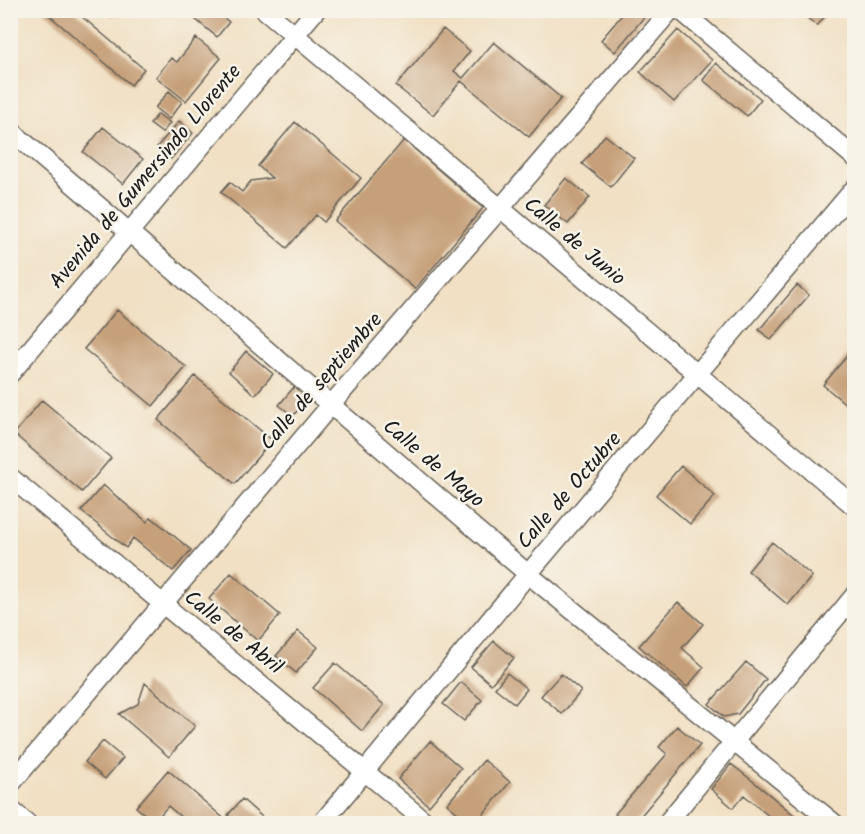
<svg xmlns="http://www.w3.org/2000/svg" width="865" height="834" font-family="Kalam,sans-serif">
<style>
.building{fill:#c6a07a}
.lines{fill:none;stroke-linecap:round;stroke-linejoin:round}
.minor-casing{stroke:#676157;stroke-width:21}
.minor{stroke:#fff;stroke-width:18}
.labels{text-anchor:middle;dominant-baseline:central;stroke-width:5;stroke-linejoin:round;paint-order:stroke}
.street-label{font-size:21px;fill:#1c1c1c;stroke:#f7f3e8}
</style>
<rect width="100%" height="100%" fill="#f7f3e8"/>
<filter id="ink" filterUnits="userSpaceOnUse"><feTurbulence type="fractalNoise" baseFrequency=".0167" numOctaves="2"/><feDisplacementMap in="SourceGraphic" scale="12" xChannelSelector="R" yChannelSelector="G"/><feConvolveMatrix kernelMatrix="1 2 1 2 8 2 1 2 1" color-interpolation-filters="sRGB"/></filter>
<filter id="wash" filterUnits="userSpaceOnUse"><feTurbulence type="fractalNoise" baseFrequency=".008" numOctaves="4" result="noise"/><feDisplacementMap in="SourceGraphic" scale="24" xChannelSelector="R" yChannelSelector="G"/><feGaussianBlur stdDeviation="1.35" result="paint"/><feColorMatrix in="noise" values="0 0 0 0 0 0 0 0 0 0 0 0 0 0 0 0 0 1.4 0 .05"/><feComposite in="paint" operator="in"/></filter>
<g filter="url(#wash)">
<rect width="100%" height="100%" fill="#f1e0c4"/>
<g id="blocks">
<path class="building" d="M43,10H74L144,69L131,85Z
M99,10H125L112,16Z
M184,10H220L218,13L229,22L217,37Z
M626,10H650L615,52L601,40Z
M798,10H830L817,26Z
M443,29L470,51L454,71L463,78L494,42L561,98L529,137L461,81L433,115L396,86Z
M678,30L712,60L674,102L640,72Z
M196,38L221,58L186,101L156,77L171,58L177,62Z
M716,63L761,99L747,116L703,80Z
M169,91L182,102L169,119L155,108Z
M158,114L170,123L162,133L150,124Z
M179,121L193,133L171,159L157,147Z
M295,122L361,178L324,222L316,215L287,248L221,192L230,182L242,192L251,181L272,178L258,166Z
M103,127L143,159L123,184L83,152Z
M605,135L634,158L611,187L582,164Z
M404,140L483,208L415,289L335,221Z
M566,178L590,197L568,224L544,205Z
M797,285L809,295L771,340L759,330Z
M117,310L186,367L153,406L84,349Z
M854,347V398L848,406L823,385Z
M246,351L273,374L255,395L229,372Z
M195,376L272,440L235,484L158,420Z
M294,387L308,398L293,416L279,405Z
M42,400L111,458L82,492L14,434Z
M681,466L715,496L690,524L656,495Z
M103,485L147,522L151,517L191,550L173,571L133,538L126,548L81,511Z
M772,542L812,576L788,605L748,571Z
M231,573L280,615L258,641L209,599Z
M678,602L703,624L682,648L704,667L687,687L639,646Z
M298,631L318,647L296,673L276,656Z
M494,641L514,658L491,684L471,667Z
M746,662L766,679L738,714L724,717L709,704Z
M335,663L384,705L362,731L313,688Z
M507,673L527,689L515,704L495,688Z
M561,674L581,691L562,714L541,696Z
M461,682L482,700L464,721L443,704Z
M145,683L195,726L169,757L119,714L138,704Z
M677,726L700,745L634,824H627L615,814L667,754L659,747Z
M103,741L123,758L105,779L85,762Z
M430,741L461,768L429,806L398,779Z
M484,760L510,782L475,824H471L447,804Z
M731,764L754,782L805,824H778L744,795L733,808L711,789Z
M168,770L221,816L230,824H189L168,806L154,822L136,807Z
M242,799L270,824H238L228,815Z"/>
</g>
</g>
<g filter="url(#ink)">
<use href="#blocks" fill-opacity="0" stroke="#676157" stroke-width="1.5"/>
<g class="lines">
<defs>
<path id="minor" d="M265,10L854,506
M680,10L854,157
M10,130L528,574L835,824
M10,374L316,10
M10,477L428,824
M10,785L330,406L671,10
M10,809L28,824
M321,824L528,574L854,189
M666,824L854,596"/>
</defs>
<use href="#minor" class="minor-casing"/>
<use href="#minor" class="minor"/>
</g>
</g>
<g class="labels">
<g class="street-label">
<text transform="translate(146 177) rotate(-50)">Avenida de Gumersindo Llorente</text>
<text transform="translate(574 242) rotate(40)">Calle de Junio</text>
<text transform="translate(322 382) rotate(-49)">Calle de septiembre</text>
<text transform="translate(433 464) rotate(40)">Calle de Mayo</text>
<text transform="translate(570 491) rotate(-49)">Calle de Octubre</text>
<text transform="translate(233 633) rotate(39)">Calle de Abril</text>
</g>
</g>
<rect width="865" height="834" fill="none" stroke="#f7f3e8" stroke-width="36"/>
</svg>
